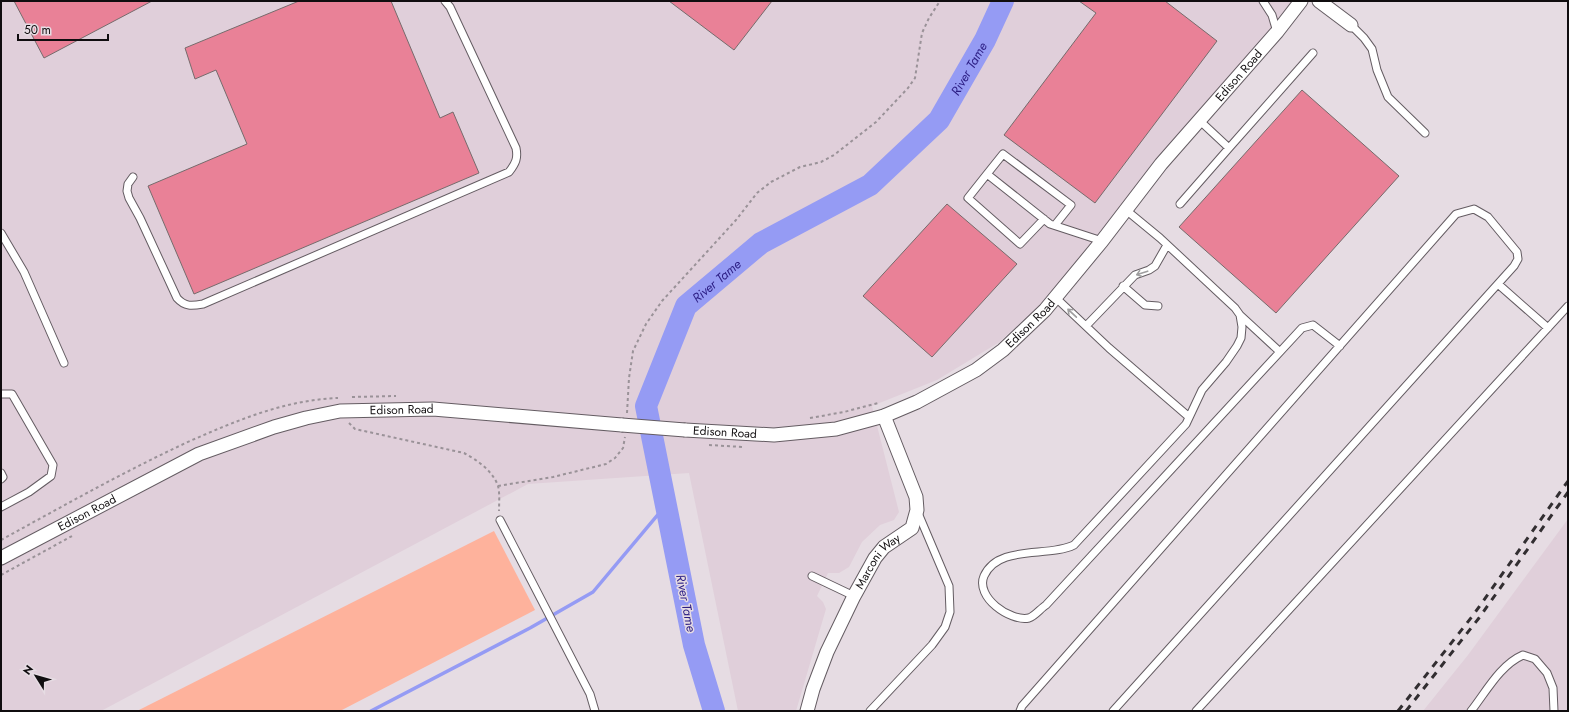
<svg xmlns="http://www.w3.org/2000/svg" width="1569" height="712" font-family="Jost,sans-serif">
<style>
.built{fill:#e0cfda}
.green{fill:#feb29c}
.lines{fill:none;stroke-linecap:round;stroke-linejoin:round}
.stream{stroke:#959bf4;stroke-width:3.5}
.river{stroke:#959bf4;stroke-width:22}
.building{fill:#e98197;stroke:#766b6c}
.service-casing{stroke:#645c62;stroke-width:9}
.minor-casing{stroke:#645c62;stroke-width:15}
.path{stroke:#9a9298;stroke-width:2;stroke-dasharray:3 3;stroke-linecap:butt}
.service{stroke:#fff;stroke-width:7}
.minor{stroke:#fff;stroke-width:13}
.rail{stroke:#322e31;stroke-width:3;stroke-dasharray:7 7;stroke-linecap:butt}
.minor-bridge-casing{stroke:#645c62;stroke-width:15;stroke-linecap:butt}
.minor-bridge{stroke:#fff;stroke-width:13}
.oneway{stroke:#9f9e9f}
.labels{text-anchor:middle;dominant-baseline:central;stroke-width:3;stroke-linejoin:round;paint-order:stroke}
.street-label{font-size:12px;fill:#100d0f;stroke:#e6dce3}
.water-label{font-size:13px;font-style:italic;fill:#2c1e84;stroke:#e6dce3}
</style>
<rect width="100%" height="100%" fill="#e6dce3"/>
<path class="built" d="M1,1H1296L1242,64L1154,162L1083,254L1039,306L998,343L937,380L872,406L899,512L894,520L880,525L862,542L849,567L839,573H828L817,596L823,602L826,609L796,711H738L689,473L528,484L101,711H1Z
M1568,519V711H1423L1468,655Z"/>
<path class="green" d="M494,531L535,610L340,711H137Z"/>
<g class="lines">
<path class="stream" d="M371,711L530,628L593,592L666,505"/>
<path class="river" id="s1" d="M714,711L694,645L646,406L686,306L761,243L870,185L939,120L985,40L1003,1"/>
</g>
<path class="building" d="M14,1H152L44,58Z
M299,1H391L440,118L453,112L479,173L194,294L148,186L247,144L216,70L195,79L185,48Z
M669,1H772L734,50Z
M1079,1H1165L1217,41L1095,203L1004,135L1096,13Z
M1302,90L1399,176L1276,313L1179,227Z
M947,204L1017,264L932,357L863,296Z"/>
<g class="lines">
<defs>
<path id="service" d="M1263,1L1272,15L1277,32
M1351,25L1364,38L1372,49L1377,70L1388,97L1425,133
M1229,148L1313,53
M987,174L968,198L1020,244L1044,219
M133,177L128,184L127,191L129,198L140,218L177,298C185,307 192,306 203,304L509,172C516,163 518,158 516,148L450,7L445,1
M1180,204L1229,148L1199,120
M1126,210L1160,238L1235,308L1240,315L1242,327L1241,338L1237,346L1226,362L1202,390L1186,424L1074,545C1048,558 998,544 984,576C975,597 1010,622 1029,618C1035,616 1041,608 1046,605L1302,328L1313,325L1340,346
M1055,225L1071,205L1003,154L987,174L1050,224L1102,241
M1,233L24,272L64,363
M1498,284L1548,328
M1123,286L1145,305L1158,306
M1055,297L1109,348L1189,417
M1240,315L1279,351
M1086,326L1135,275L1149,270L1155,266L1167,245
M1,394H12L53,465L51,476L29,492L1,507
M1,473L3,477L1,479
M500,520L590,694L595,711
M812,576L854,596
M870,711L932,645L945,627L950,612L949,586L918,513
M1020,711L1022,706L1456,214L1474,209L1488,217L1517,252L1518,259L1514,266L1113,711
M1196,711L1568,306
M1471,711C1486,692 1500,665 1523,655L1535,659L1547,673L1553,688L1554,711"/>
<g id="minor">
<path d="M1319,1L1351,25"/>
<path id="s2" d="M685,430L774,435L836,429L884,416L917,402L976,370L1003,350L1045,310L1102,241L1161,164L1277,32L1301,1"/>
<path id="s3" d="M1,558L199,454L274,427L306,418L340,411L433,409L622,425"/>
<path id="s4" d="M807,711L813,689L827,652L854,596L875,558L884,547L912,528L917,510L916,497L884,416"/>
</g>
</defs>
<use href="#service" class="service-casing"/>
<use href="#minor" class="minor-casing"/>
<path class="path" d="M352,397L396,396
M627,413L629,378L633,351L646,324L662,301L736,220L757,193L771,182L800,167L821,162L834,155L876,122L908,88L915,78L922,33L929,18L940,1
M810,418L844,412L878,403
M349,423L355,429L464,453C477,460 493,471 498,486C500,493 499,504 499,511
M709,445L743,447
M498,486L553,477L606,464L615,458L623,448L625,437
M1,540C63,506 125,471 190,441C238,420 285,400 338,398
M1,575L72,536"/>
<use href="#service" class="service"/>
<use href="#minor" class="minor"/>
<path class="rail" d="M1398,711L1474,614L1568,481
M1406,711L1479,618L1568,492"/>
<defs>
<path id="minor-bridge" d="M622,425L685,430"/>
</defs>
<use href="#minor-bridge" class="minor-bridge-casing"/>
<use href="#minor-bridge" class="minor-bridge"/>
</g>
<defs><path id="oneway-shaft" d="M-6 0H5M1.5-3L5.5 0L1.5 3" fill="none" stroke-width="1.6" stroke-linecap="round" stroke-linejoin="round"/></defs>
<g class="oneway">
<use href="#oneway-shaft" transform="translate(1142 273) rotate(162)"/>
<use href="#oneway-shaft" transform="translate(1072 313) rotate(-137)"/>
</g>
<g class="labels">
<g class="street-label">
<text stroke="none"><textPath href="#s2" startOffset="700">Edison Road</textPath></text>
<text stroke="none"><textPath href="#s2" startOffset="376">Edison Road</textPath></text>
<text stroke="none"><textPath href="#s3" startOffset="433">Edison Road</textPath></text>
<text stroke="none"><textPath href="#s2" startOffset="40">Edison Road</textPath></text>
<text stroke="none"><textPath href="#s3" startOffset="97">Edison Road</textPath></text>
<text stroke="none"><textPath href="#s4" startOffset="167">Marconi Way</textPath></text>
</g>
<g class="water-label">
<text stroke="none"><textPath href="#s1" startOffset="796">River Tame</textPath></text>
<text stroke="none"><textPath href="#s1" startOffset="460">River Tame</textPath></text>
<text transform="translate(686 603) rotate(79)">River Tame</text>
</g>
</g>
<rect width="1569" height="712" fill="none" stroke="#100d0f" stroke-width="4"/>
<g transform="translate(36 676) rotate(307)" stroke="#e6dce3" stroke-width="3" paint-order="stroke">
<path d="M0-3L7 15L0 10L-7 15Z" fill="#100d0f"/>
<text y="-6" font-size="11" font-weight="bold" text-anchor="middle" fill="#100d0f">N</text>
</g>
<path d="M18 34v6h90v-6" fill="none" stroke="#100d0f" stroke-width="2"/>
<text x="24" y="34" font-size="12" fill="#100d0f" stroke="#e6dce3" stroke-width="3" paint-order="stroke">50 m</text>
</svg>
